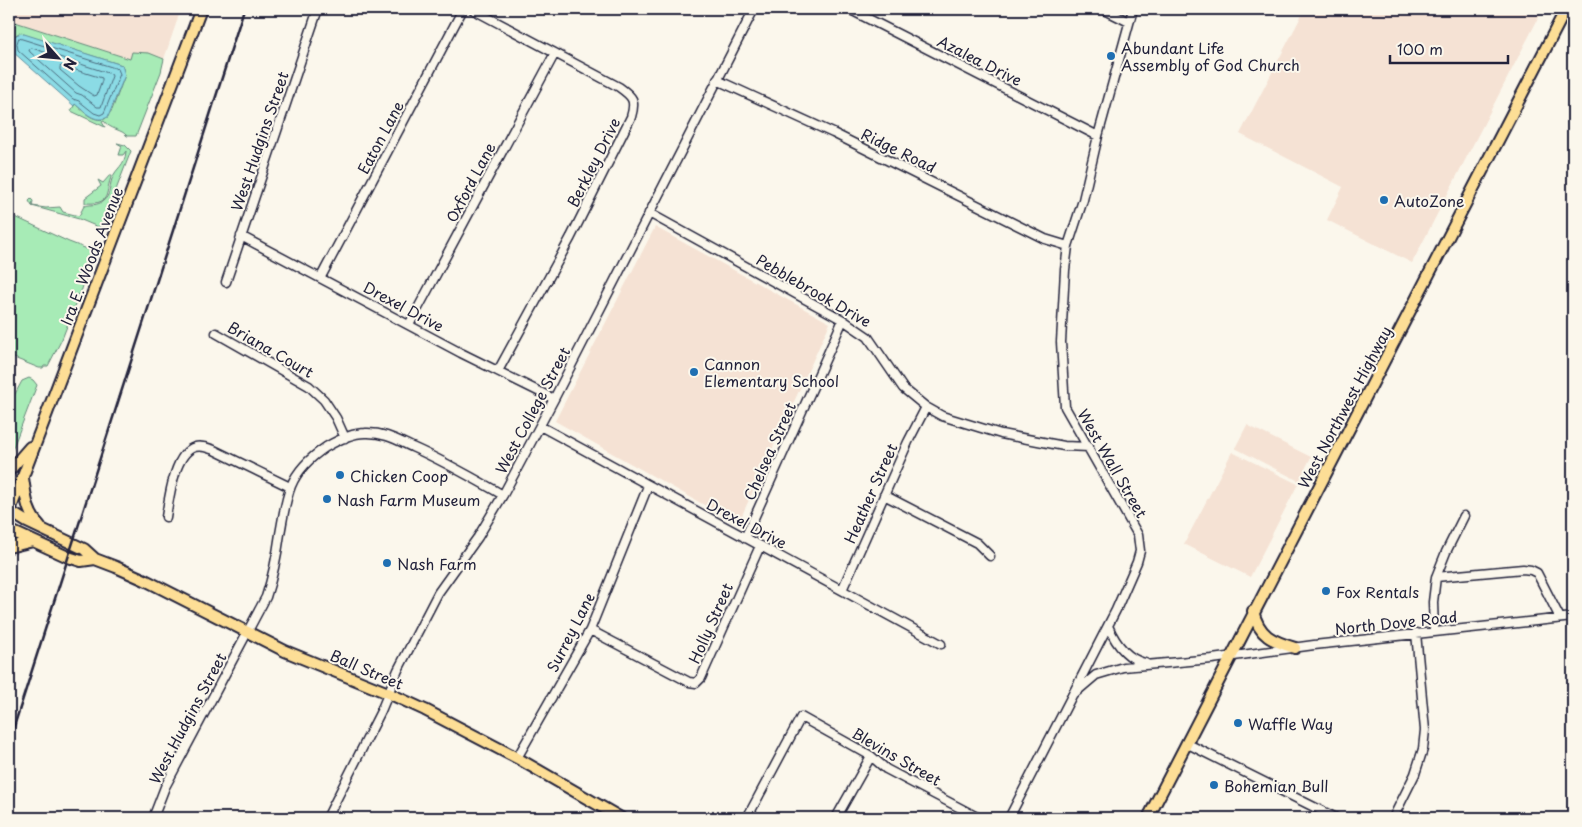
<svg xmlns="http://www.w3.org/2000/svg" width="1582" height="827" font-family="'Playpen Sans',sans-serif">
<style>
.built{fill:#f5e2d4}
.green{fill:#a7ebb6;stroke:#648678}
.water{fill:#8bdbe5;stroke:#6191a1}
.lines{fill:none;stroke-linecap:round;stroke-linejoin:round}
.shore{stroke:#4c6c7f;stroke-width:1}
.minor-casing{stroke:#22223b;stroke-width:11}
.major-casing{stroke:#22223b;stroke-width:14}
.minor{stroke:#fbf7ec;stroke-width:8}
.major{stroke:#fdde96;stroke-width:10}
.rail{stroke:#22223b;stroke-width:2.5}
.poi-dot{fill:#1f6fb2;stroke:#fbf7ec;stroke-width:2}
.labels{text-anchor:middle;dominant-baseline:central;stroke-width:4;stroke-linejoin:round;paint-order:stroke}
.poi-label{font-size:15px;fill:#22223b;stroke:#fbf7ec;text-anchor:start}
.street-label{font-size:15px;fill:#22223b;stroke:#fbf7ec}
</style>
<rect width="100%" height="100%" fill="#fbf7ec"/>
<filter id="ink" filterUnits="userSpaceOnUse"><feTurbulence type="fractalNoise" baseFrequency=".02" numOctaves="2"/><feDisplacementMap in="SourceGraphic" scale="10" xChannelSelector="R" yChannelSelector="G"/><feConvolveMatrix kernelMatrix="1 2 1 2 8 2 1 2 1" color-interpolation-filters="sRGB"/></filter>
<g filter="url(#ink)">
<path class="built" d="M9,9H181L164,59L161,57L132,53L130,59L9,20Z
M1305,9H1543L1412,263L1327,220L1343,187L1240,134Z
M655,227L830,323L738,524L555,421Z
M1247,425L1311,457L1299,481L1235,448Z
M1232,452L1298,484L1250,577L1184,544Z"/>
<path class="green" d="M9,20L130,59L132,52L149,53L164,59L161,72L136,136H127C122,129 110,130 104,121L102,122L105,127L71,111L75,104C84,112 93,122 105,119L112,110L125,75L122,65L19,33L14,36L11,50L9,47L15,26L9,24Z
M117,143L125,145L131,151L102,226L98,227L79,219L32,206L29,201L31,199L33,201L32,206L46,208L60,207L63,212L79,216L84,206C91,204 97,206 103,201C111,195 109,187 112,179C116,167 125,167 126,151L123,155H119L122,146Z
M110,175H112C104,192 113,205 85,203V198L101,186L98,180L103,183Z
M9,214L69,242L90,250L93,255L94,253L81,292L77,296L78,298L72,315L70,316L69,321L62,339L48,366H44L43,368H39L9,356Z
M29,378L33,380L37,385L9,458V405L22,381Z"/>
<path class="water" d="M21,33L122,65L125,75L108,117C95,124 85,112 75,104L74,106L13,52L11,50L14,36Z"/>
<g class="lines">
<path class="shore" d="M19,38L118,69L120,74L104,113L100,115L94,113L79,101L73,99L18,50L17,44Z
M32,48L111,74L112,76L101,107H97L82,95L76,93L30,52L29,50Z
M63,66L102,78V81L97,95L94,96L79,86L60,70V67Z"/>
<defs>
<path id="minor" d="M472,9L619,87C633,97 636,100 631,117L571,237L498,371
M849,9L1098,136
M1103,9L1129,22
M717,80L833,133L1045,239L1068,246
M649,213L843,320L868,337L903,388L926,407L942,416L1001,434L1064,446L1089,447
M241,236L461,353L554,399
M321,277L463,9
M226,282L318,9
M409,325L555,53
M216,333L309,386L324,400L336,418L345,438
M540,426L941,644
M884,495L977,543L990,556
M166,517C169,499 174,453 195,447C202,445 208,448 214,450L290,487
M745,538L843,320
M1436,577L1446,552L1464,516
M842,590L908,442L926,407
M1108,626C1115,642 1127,659 1145,663
M590,630L689,682L696,683L701,678L760,546
M1434,632L1433,602L1436,577L1523,569L1531,570L1537,573L1560,618
M1076,692L1096,675L1123,667L1212,659L1314,645L1573,617
M1186,743L1336,818
M517,758L590,630L648,486
M153,818L165,787L266,597C273,576 277,556 280,534C283,518 285,501 291,486C298,469 311,457 326,447C338,440 352,433 365,433C383,432 397,440 412,447C444,461 473,478 503,495
M327,818L381,711L398,670L438,593L478,537L503,495L554,399L754,9
M747,818L801,717L871,756L886,769L979,818
M836,818L871,756
M1009,818L1116,610L1137,562L1140,551L1138,535L1065,407L1061,342L1065,270L1068,246L1083,200L1098,136L1133,9
M1393,818L1415,774L1423,749L1425,730L1416,633"/>
<path id="major" d="M9,471L30,447
M23,478C26,496 26,512 40,526
M9,511L27,522L84,549L95,559L116,567L145,580L285,651L388,693L425,710L517,758L621,818
M9,513L201,9
M9,530L68,557L81,561L95,559
M9,547L33,541
M1253,611C1259,636 1272,641 1295,648
M1148,818C1286,548 1428,279 1566,9"/>
</defs>
<use href="#minor" class="minor-casing"/>
<use href="#major" class="major-casing"/>
<use href="#minor" class="minor"/>
<use href="#major" class="major"/>
<path class="rail" d="M9,742L244,9"/>
</g>
</g>
<g class="poi-dot">
<circle cx="1111" cy="56" r="5"/>
<circle cx="1384" cy="200" r="5"/>
<circle cx="694" cy="372" r="5"/>
<circle cx="340" cy="475" r="5"/>
<circle cx="327" cy="499" r="5"/>
<circle cx="387" cy="563" r="5"/>
<circle cx="1326" cy="591" r="5"/>
<circle cx="1238" cy="723" r="5"/>
<circle cx="1214" cy="785" r="5"/>
</g>
<g class="labels">
<g class="poi-label">
<text x="1121" y="47">Abundant Life<tspan x="1121" dy="17">Assembly of God Church</tspan></text>
<text x="1394" y="200">AutoZone</text>
<text x="704" y="363">Cannon<tspan x="704" dy="17">Elementary School</tspan></text>
<text x="350" y="475">Chicken Coop</text>
<text x="337" y="499">Nash Farm Museum</text>
<text x="397" y="563">Nash Farm</text>
<text x="1336" y="591">Fox Rentals</text>
<text x="1248" y="723">Waffle Way</text>
<text x="1224" y="785">Bohemian Bull</text>
</g>
<g class="street-label">
<text transform="translate(980 60) rotate(27)">Azalea Drive</text>
<text transform="translate(380 137) rotate(-62)">Eaton Lane</text>
<text transform="translate(259 141) rotate(-71)">West Hudgins Street</text>
<text transform="translate(899 150) rotate(26)">Ridge Road</text>
<text transform="translate(593 162) rotate(-63)">Berkley Drive</text>
<text transform="translate(470 182) rotate(-62)">Oxford Lane</text>
<text transform="translate(91 256) rotate(-69)">Ira E. Woods Avenue</text>
<text transform="translate(814 290) rotate(30)">Pebblebrook Drive</text>
<text transform="translate(404 306) rotate(28)">Drexel Drive</text>
<text transform="translate(271 349) rotate(30)">Briana Court</text>
<text transform="translate(1344 407) rotate(-62)">West Northwest Highway</text>
<text transform="translate(532 410) rotate(-62)">West College Street</text>
<text transform="translate(769 451) rotate(-66)">Chelsea Street</text>
<text transform="translate(1113 463) rotate(60)">West Wall Street</text>
<text transform="translate(870 493) rotate(-66)">Heather Street</text>
<text transform="translate(747 523) rotate(28)">Drexel Drive</text>
<text transform="translate(1396 622) rotate(-6)">North Dove Road</text>
<text transform="translate(710 623) rotate(-66)">Holly Street</text>
<text transform="translate(570 632) rotate(-63)">Surrey Lane</text>
<text transform="translate(367 669) rotate(23)">Ball Street</text>
<text transform="translate(187 718) rotate(-62)">West Hudgins Street</text>
<text transform="translate(897 756) rotate(30)">Blevins Street</text>
</g>
</g>
<rect width="1582" height="827" fill="none" stroke="#fbf7ec" stroke-width="30"/>
<rect x="15" y="15" width="1552" height="797" fill="none" stroke="#22223b" stroke-width="2" filter="url(#ink)"/>
<g transform="translate(58 58) rotate(117)" stroke="#fbf7ec" stroke-width="4" paint-order="stroke">
<path d="M0-4L9 19L0 12L-9 19Z" fill="#22223b"/>
<text y="-8" font-size="14" font-weight="bold" text-anchor="middle" fill="#22223b">N</text>
</g>
<path d="M1390 55v8h118v-8" fill="none" stroke="#22223b" stroke-width="2.5"/>
<text x="1397" y="55" font-size="15" fill="#22223b" stroke="#fbf7ec" stroke-width="4" paint-order="stroke">100 m</text>
</svg>
